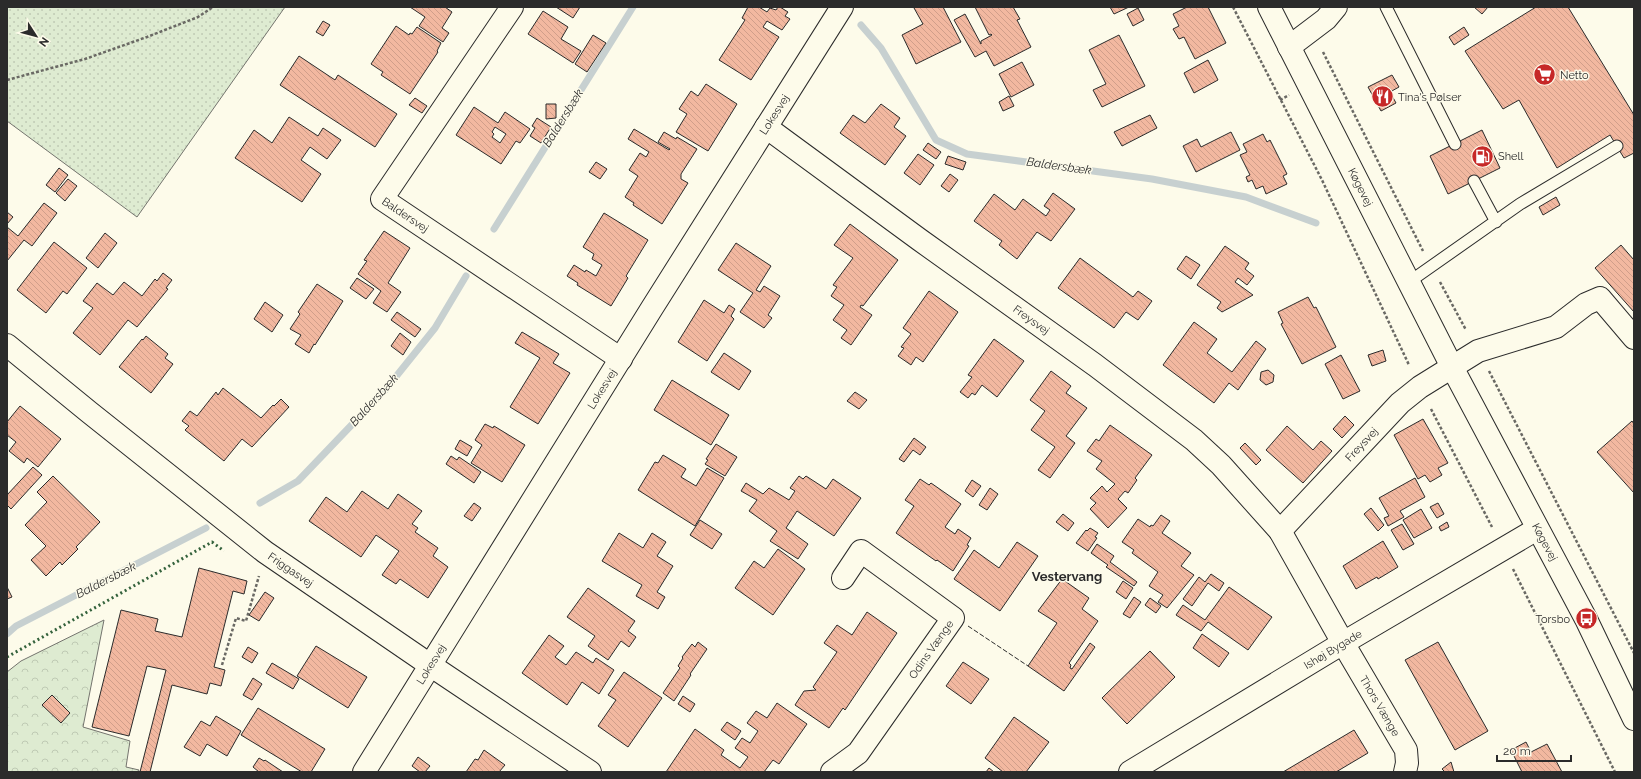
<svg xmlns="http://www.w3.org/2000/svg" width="1641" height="779" font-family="Raleway,sans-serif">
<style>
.grass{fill:url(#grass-dots);stroke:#74746e}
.park{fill:url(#park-crowns);stroke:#74746e}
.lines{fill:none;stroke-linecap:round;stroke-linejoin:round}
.stream{stroke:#c7d0d0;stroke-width:7}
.building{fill:url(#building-back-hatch);stroke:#2b2b2b;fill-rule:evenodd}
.lane-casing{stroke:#2b2b2b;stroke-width:13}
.street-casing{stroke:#2b2b2b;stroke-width:24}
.secondary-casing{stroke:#2b2b2b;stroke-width:24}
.path{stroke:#6a6964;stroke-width:2.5;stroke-dasharray:3 2;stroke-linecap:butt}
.lane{stroke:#fdfbea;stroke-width:11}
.street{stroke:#fdfbea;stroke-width:22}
.secondary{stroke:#fdfbea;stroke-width:22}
.hedge{stroke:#34623c;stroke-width:3;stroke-dasharray:2 3;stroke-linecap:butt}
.fence{stroke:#2b2b2b;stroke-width:1;stroke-dasharray:5 2;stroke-linecap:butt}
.labels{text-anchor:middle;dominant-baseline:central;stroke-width:3;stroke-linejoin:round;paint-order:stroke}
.poi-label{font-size:11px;fill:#2b2b2b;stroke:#fdfbea;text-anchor:start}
.street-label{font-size:11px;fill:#2b2b2b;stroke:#fdfbea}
.water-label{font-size:12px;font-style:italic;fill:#2b2b2b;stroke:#fdfbea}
.quarter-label{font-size:13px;font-weight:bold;fill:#2b2b2b;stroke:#fdfbea}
</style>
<defs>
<pattern id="grass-dots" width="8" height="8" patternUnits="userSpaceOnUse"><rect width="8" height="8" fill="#deebd1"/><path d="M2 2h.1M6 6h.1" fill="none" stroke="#bfcab4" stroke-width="1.8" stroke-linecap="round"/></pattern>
<pattern id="park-crowns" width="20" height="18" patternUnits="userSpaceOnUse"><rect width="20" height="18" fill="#deebd1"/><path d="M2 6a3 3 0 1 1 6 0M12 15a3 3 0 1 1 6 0" fill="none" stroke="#bfcab4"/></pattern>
<pattern id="building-back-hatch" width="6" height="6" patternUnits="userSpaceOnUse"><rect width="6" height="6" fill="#f2b8a0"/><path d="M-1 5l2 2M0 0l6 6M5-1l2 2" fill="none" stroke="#d09e8a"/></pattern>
</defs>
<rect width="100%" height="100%" fill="#fdfbea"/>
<path class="grass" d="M7,7H285L137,217L7,121Z"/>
<path class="park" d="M104,620L83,727L130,741L126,767L139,770L138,772H7V672L21,661Z"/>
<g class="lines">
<path class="stream" d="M861,25L881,48L936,140L967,154L1152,179L1246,197L1316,223
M494,229L633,7
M260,503L298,481L386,389L435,328L466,276
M7,634L16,626L206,528"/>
</g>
<path class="building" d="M410,7H445L452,12L442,28L449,33L443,42L419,26L425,17Z
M556,7H580L573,18Z
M748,7H759L767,12L770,8L776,10L778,7H780L788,12L785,16L790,19L782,30L767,21L763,27L779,37L751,80L719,60L745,20L742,18Z
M916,7H943L961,42L916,64L902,35L923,24L914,8Z
M975,7H1013L1020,19L1017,20L1031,47L994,66L986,51L975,57L954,20L965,14L981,44V41L992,35L991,34L989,35Z
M1110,7H1129L1114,14Z
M1187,7H1208L1226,43L1195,59L1184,37L1179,39L1173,29L1179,26L1173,14Z
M1474,7H1488L1482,14Z
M1536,7H1568L1634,115V153L1624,158L1610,135L1557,168L1519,100L1503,109L1465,51Z
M1138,8L1144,20L1133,26L1127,14Z
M543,11L568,27L561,39L581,51L573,63L528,34Z
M323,21L330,25L323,36L316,32Z
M396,26L409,35L410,33L412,34L417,27L441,43L437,51L438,52L410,94L381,75L383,72L371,64Z
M1464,27L1469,35L1454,45L1449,37Z
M593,35L606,43L587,72L575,64Z
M1119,35L1145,86L1102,107L1093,90L1106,84L1089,50Z
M299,56L335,80L338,75L397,114L375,147L280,85Z
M1208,60L1218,80L1194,93L1184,73Z
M1022,62L1034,85L1011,97L999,74Z
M1392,75L1399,87L1390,92L1396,103L1381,111L1368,87Z
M706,84L737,104L708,151L676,132L687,114L679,109L691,91L698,96Z
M1009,96L1014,106L1003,111L999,102Z
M415,98L427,106L422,113L409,105Z
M546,104H556V118L546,119Z
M881,104L900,118L894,127L906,136L885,165L840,133L853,115L865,123Z
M474,107L498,123L505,112L530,129L520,143L516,141L501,164L456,135ZM495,127L506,134L500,143L492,137L494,134L492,132Z
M1150,115L1157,128L1122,146L1114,132Z
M289,117L318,136L323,128L341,140L327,159L310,147L301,160L321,174L302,202L235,158L254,130L272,143Z
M537,118L551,127L541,143L530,136L535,128L532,126Z
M634,129L669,150L670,149L658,142L664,132L676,139L677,137L697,149L681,174V179L688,183L662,224L633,205L634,203L625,197L638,176L629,170L640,153L646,157L649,152L628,139Z
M1482,130L1500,168L1448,194L1430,156Z
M1231,132L1240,150L1196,172L1183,146L1197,139L1201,147Z
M1263,134L1267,142L1270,140L1287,174L1283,176L1287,184L1266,194L1263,186L1256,189L1252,180L1248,182L1246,177L1250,175L1240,155L1247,152L1243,144Z
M928,143L941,152L936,159L923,150Z
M918,154L934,165L920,185L904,173Z
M948,156L966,162L963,170L945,164Z
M596,162L607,169L600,179L589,172Z
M59,168L68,175L55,192L46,185Z
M950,174L958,180L949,192L941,186Z
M68,179L77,186L65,201L56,193Z
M1053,193L1075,209L1051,241L1037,232L1017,259L999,245L1002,241L974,221L994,194L1015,210L1023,199L1046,216L1050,210L1044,206Z
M1556,197L1560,205L1543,215L1539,207Z
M44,203L57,213L32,246L24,240L7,261V227L18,236Z
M7,212L13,217L7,224Z
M604,213L648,240L626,276L628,278L611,306L577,285L578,283L567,276L574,265L585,272L586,270L596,276L602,265L592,259L594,254L583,247Z
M850,224L898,260L863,306L861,305L860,307L872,315L851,345L841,338L847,330L833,320L844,305L831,296L837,287L833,285L853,258L834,245Z
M384,231L410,248L388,283L401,292L387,312L373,303L381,291L358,274L367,261L364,260Z
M105,233L117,243L98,268L86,258Z
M54,242L87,268L67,294L63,291L46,313L17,290Z
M736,243L771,266L756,290L760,292L764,286L780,296L768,315L772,318L764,328L740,312L753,293L718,270Z
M1621,245L1634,260V312L1595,268Z
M1225,246L1249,263L1245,269L1254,276L1247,285L1238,278L1235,282L1253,295L1222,312L1217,308L1221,302L1197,285Z
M1186,256L1200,265L1191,279L1177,269Z
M1080,258L1133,297L1138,291L1152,301L1138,320L1126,312L1114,328L1058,288Z
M163,273L172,280L166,288L168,289L137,327L128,320L100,355L73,333L93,308L83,301L97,283L113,295L124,282L142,296L155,279L157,281Z
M357,278L374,289L366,299L350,288Z
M317,284L343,301L315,345L314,344L309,353L295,344L301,335L290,329L300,314L298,312Z
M929,291L958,312L923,362L916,357L911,365L898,356L904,348L901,347L911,334L903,328Z
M1308,297L1314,308L1316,307L1336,347L1302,364L1281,324L1283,323L1278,312Z
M704,300L724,313L729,305L735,309L731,316L734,319L707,361L678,342Z
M265,302L283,315L272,332L254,319Z
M397,312L421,329L415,337L391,320Z
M1194,322L1217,339L1207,353L1232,372L1256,341L1266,349L1238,390L1229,383L1214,403L1163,365Z
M522,332L559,354L553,363L570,373L538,424L510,407L540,358L515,343Z
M400,333L411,342L403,355L391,346Z
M146,336L168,354L165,358L173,364L151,393L119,367L142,339L143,340Z
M994,339L1024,361L997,397L982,385L975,395L972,393L968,398L960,392L972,377L968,375Z
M1383,350L1386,361L1372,366L1368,355Z
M724,353L751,371L739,390L711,372Z
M1341,355L1360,391L1343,399L1325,364Z
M1268,370L1274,375L1273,382L1266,385L1260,380L1261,372Z
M1051,371L1071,386L1066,393L1087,408L1066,436L1075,443L1050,478L1038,470L1055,447L1031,430L1045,411L1030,400Z
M672,380L729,415L711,445L654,410Z
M223,388L261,418L273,405L274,406L281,399L289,407L252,447L242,439L224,461L185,430L189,426L182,421L190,411L197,416L216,392L218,395Z
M855,392L867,400L859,409L847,401Z
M20,406L61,439L38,467L27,458L24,463L9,451L16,442L7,435V422Z
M1345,416L1354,425L1342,438L1333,429Z
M1423,419L1448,463L1438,468L1442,475L1430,482L1425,475L1418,479L1394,435Z
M1632,421L1634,424V493L1597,452Z
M485,424L493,428L494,426L525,445L502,482L471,463L482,445L475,440Z
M1110,425L1152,455L1135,478L1137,480L1128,493L1125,491L1118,499L1127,508L1108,528L1090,509L1096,503L1090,498L1102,486L1107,492L1115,484L1096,469L1102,461L1087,451L1096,439L1099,441Z
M1287,426L1313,450L1321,441L1332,451L1303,483L1266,450Z
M914,438L926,447L920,455L913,450L904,462L899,459Z
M460,440L472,447L467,456L455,449Z
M1245,443L1261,460L1256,465L1240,448Z
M716,444L737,457L725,476L705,464L708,460L706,459Z
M663,455L686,469L681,477L696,486L707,468L724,478L695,526L638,490L655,462L658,463Z
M451,456L457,460L459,457L481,472L474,483L446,464Z
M33,467L42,475L11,509L7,505V495Z
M53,476L100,522L76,547L78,549L62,565L60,562L46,576L31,560L46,546L25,525L47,502L37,492Z
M799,476L803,479L806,476L826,489L833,479L861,498L834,536L797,511L786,528L808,544L798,559L770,541L777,531L749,511L757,500L741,491L746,483L763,494L769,488L789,500L795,491L790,488Z
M1415,478L1425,497L1400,511L1404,517L1388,526L1384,518L1389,516L1379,498Z
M920,479L929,485L931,483L961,504L945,527L955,534L958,529L971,538L967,545L969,546L953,571L937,560L936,561L896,533L914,506L905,500Z
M972,480L981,486L973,497L965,491Z
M990,488L998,494L987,510L979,505Z
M362,491L388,509L398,494L422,511L412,524L418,528L415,532L438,548L433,556L448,567L428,598L400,579L396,584L382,575L399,551L376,535L361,557L309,521L326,497L347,512Z
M474,503L481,508L472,521L464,516Z
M1438,503L1444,514L1437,518L1430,507Z
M1371,508L1384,525L1378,531L1364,514Z
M1421,509L1432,528L1414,538L1403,520Z
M1063,514L1074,523L1068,531L1056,522Z
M1161,515L1170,521L1162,533L1191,553L1181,566L1194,575L1167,608L1158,602L1163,595L1149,586L1158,572L1132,553L1134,550L1122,542L1138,519L1150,527L1151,525L1153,526Z
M700,520L722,534L712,549L690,535Z
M1447,522L1449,527L1441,531L1439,527Z
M1402,524L1414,544L1403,550L1391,530Z
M1090,528L1098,533L1095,537L1097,538L1088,551L1076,543L1086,530L1087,531Z
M619,533L643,548L652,533L666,542L657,556L673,566L657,592L665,597L658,609L636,596L642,585L602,561Z
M1383,541L1398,567L1378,579L1377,577L1356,589L1343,566Z
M1017,542L1038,556L1000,611L954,579L974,550L999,568Z
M1097,544L1114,556L1110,562L1137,582L1134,586L1106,567L1108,565L1091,553Z
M778,549L805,569L773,615L735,588L754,561L764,568Z
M199,568L247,581L244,594L233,591L214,667L225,670L221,686L210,683L207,694L172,685L150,772H140L166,670L147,666L129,736L92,727L121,610L158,619L155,631L182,637Z
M1211,574L1224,583L1219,591L1208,583L1192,606L1183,599L1199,577L1205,582Z
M1062,579L1089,598L1082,609L1098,621L1069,663L1071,665L1070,668L1072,669L1090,643L1095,647L1064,691L1028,666L1057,623L1038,611Z
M1123,581L1133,588L1126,599L1116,592Z
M7,587L12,597L7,599Z
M1229,587L1272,617L1248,650L1208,622L1201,631L1176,615L1183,605L1205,620Z
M588,588L635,621L628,631L636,637L629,647L621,641L608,660L588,646L595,636L567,617Z
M265,592L274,598L259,621L249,615Z
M1134,597L1141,602L1130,618L1123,614Z
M1150,598L1161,606L1156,613L1145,605Z
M867,612L897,633L845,710L843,708L829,728L795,705L804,691L816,690L813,687L837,652L824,643L837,625L852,635Z
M1202,634L1229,653L1219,667L1193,648Z
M549,635L564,646L555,657L566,665L576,652L593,663L596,658L614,670L599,694L582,682L567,705L522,673Z
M698,642L707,649L690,674L691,675L674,701L663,693L680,668L678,666L683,658L682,657L692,644L695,647Z
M1438,642L1488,731L1455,750L1405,660Z
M316,646L367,677L348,708L297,676Z
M248,647L258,653L252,663L242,657Z
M1150,651L1175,677L1127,724L1102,698Z
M963,662L989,679L971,704L946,686Z
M272,663L299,679L293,689L266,673Z
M624,672L662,698L628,747L598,726L616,700L608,695Z
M253,678L262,684L252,700L243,695Z
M52,695L70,713L61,723L42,705Z
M683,696L695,704L690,712L678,704Z
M777,703L807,724L779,764L773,760L764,772H666L695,729L724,750L721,755L740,768L748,757L735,748L742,738L750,743L758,731L747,723L756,711L767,718Z
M258,708L325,749L311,772H302L241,735Z
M216,716L241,731L227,756L207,744L200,756L184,747L201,721L210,726Z
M1014,717L1049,742L1026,772H1003L985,758Z
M727,722L741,731L735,740L721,730Z
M1354,730L1368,753L1336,772H1283Z
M1526,742L1531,752L1547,744L1562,772H1522L1511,750Z
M484,750L505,765L499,772H466L475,759L478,760Z
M418,757L430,766L425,772H420L412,766Z
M259,758L264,761L265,760L283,772H259L253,767Z
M1451,762L1454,772H1445L1442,769Z
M989,768L994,772H986Z"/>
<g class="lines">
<defs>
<path id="lane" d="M1386,7L1455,144
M1474,181L1496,222
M1409,282L1520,204L1617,146"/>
<g id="street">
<path id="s1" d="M512,7L382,199L621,359"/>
<path id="s2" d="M766,127L920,240L1095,365L1194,440L1221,465L1280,531L1343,643L1406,750L1407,763L1405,772"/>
<path id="s3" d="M7,345L89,412L265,552L430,665L590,772"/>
<path id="s4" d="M1280,531L1400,403L1420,387L1478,351L1556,327L1586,304L1600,298L1634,338"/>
<path id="s5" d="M364,772L652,308L842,7"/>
<path id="s6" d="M832,772L858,753L953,618L861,551L843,578"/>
</g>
<g id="secondary">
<path id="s7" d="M1269,7L1452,367L1586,619L1634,719"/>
<path d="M1289,47L1326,19L1336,7"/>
<path id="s8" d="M1130,772L1343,643L1537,529"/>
</g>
</defs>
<use href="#lane" class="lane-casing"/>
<use href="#street" class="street-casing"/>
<use href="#secondary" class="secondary-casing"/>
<path class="path" d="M1233,7L1322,180L1409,365
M1323,52L1423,251
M7,80L85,59L147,37L198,17L213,7
M1280,100L1289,95
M1440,282L1466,330
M1489,371L1634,653
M1431,409L1492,527
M1513,569L1615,772
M222,665L236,618L246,621L259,576"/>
<use href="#lane" class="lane"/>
<use href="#street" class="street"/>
<use href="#secondary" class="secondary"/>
<path class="hedge" d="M7,657L212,542L224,551"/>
<path class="fence" d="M968,626L1028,666"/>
</g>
<defs>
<symbol id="supermarket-disc" viewBox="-11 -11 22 22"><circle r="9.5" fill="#c62828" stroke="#fdfbea"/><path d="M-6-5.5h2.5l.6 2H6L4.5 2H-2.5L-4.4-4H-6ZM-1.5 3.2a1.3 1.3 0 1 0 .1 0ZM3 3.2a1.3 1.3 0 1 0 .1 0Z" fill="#fff"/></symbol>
<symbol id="restaurant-disc" viewBox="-11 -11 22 22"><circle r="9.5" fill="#c62828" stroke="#fdfbea"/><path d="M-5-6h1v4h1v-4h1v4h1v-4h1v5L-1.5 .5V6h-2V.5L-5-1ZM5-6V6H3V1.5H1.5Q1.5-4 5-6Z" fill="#fff"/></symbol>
<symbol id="fuel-disc" viewBox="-11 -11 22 22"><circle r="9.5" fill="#c62828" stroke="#fdfbea"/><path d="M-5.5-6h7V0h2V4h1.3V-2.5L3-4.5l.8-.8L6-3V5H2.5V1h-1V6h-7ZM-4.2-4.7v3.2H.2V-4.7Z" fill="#fff"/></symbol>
<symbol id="bus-disc" viewBox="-11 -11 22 22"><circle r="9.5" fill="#c62828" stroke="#fdfbea"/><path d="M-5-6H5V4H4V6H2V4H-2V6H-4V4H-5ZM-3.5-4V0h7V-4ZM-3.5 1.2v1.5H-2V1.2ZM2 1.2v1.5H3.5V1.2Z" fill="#fff"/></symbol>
</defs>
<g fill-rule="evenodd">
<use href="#supermarket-disc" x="1532" y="62" width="25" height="25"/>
<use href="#restaurant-disc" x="1370" y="84" width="25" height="25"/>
<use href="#fuel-disc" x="1470" y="144" width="25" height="25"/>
<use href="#bus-disc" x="1574" y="606" width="25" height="25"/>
</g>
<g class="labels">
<g class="poi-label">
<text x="1560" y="75">Netto</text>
<text x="1398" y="97">Tina's Pølser</text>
<text x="1498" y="156">Shell</text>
<text x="1570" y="619" text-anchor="end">Torsbo</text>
</g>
<g class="street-label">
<text stroke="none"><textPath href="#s5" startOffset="775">Lokesvej</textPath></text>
<text stroke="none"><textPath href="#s7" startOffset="202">Køgevej</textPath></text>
<text stroke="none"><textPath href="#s1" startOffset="260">Baldersvej</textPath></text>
<text stroke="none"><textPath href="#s2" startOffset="328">Freysvej</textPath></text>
<text stroke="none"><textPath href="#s5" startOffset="451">Lokesvej</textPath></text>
<text stroke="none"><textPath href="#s4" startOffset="119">Freysvej</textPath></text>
<text stroke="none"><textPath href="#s7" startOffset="602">Køgevej</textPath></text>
<text stroke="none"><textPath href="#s3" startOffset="362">Friggasvej</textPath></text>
<text stroke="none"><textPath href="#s6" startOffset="159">Odins Vænge</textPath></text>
<text stroke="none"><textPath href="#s8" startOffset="237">Ishøj Bygade</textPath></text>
<text stroke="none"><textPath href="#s5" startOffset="127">Lokesvej</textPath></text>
<text stroke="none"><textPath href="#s2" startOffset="857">Thors Vænge</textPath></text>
</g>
<g class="water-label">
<text transform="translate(563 118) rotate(-58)">Baldersbæk</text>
<text transform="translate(1059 166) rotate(8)">Baldersbæk</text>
<text transform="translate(374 400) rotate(-48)">Baldersbæk</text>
<text transform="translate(106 580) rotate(-27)">Baldersbæk</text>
</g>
<g class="quarter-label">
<text x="1067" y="576">Vestervang</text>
</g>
</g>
<rect width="1641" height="779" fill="none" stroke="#2b2b2b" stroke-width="16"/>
<g transform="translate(36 36) rotate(126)" stroke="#fdfbea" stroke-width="3" paint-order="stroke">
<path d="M0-3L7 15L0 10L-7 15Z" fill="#2b2b2b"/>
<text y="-6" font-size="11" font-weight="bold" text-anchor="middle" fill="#2b2b2b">N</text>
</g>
<path d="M1497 755v6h74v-6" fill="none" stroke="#2b2b2b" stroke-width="2"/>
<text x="1503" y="755" font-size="12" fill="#2b2b2b" stroke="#fdfbea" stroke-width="3" paint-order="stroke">20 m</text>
</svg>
